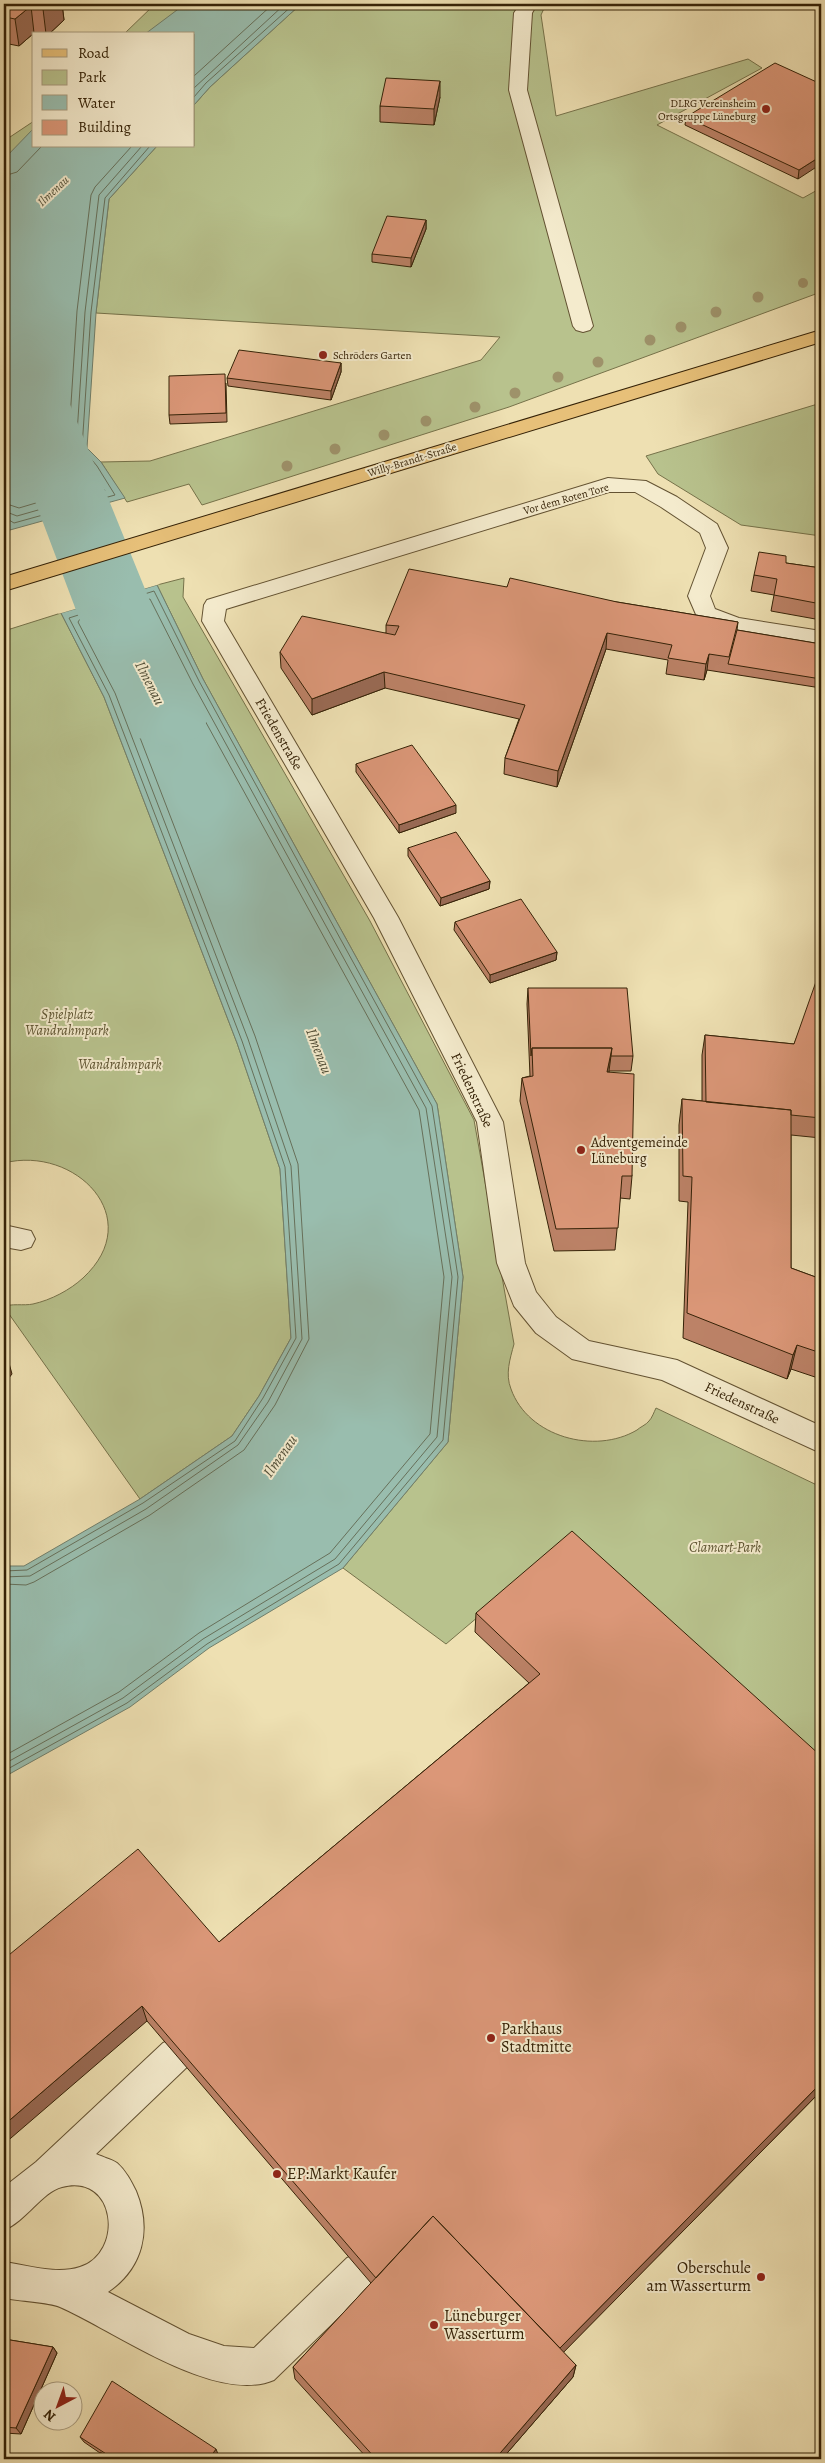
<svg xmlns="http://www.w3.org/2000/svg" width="825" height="2463" font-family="Alegreya,serif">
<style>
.green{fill:#b8c28d;stroke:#76724a}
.water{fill:#99bdae;stroke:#717f6b}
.pier{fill:#eee0b2}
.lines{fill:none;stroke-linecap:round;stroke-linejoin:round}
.shore{stroke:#67705a;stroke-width:1}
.river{fill:#99bdae;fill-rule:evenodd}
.minor-casing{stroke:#635232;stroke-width:2}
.major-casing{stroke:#352207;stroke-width:2}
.minor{fill:#f4ebcd;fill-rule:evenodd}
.major{fill:#e7c079;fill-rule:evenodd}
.tree{fill:#9e926a}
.wall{fill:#bc8267;stroke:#352207}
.shaded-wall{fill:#996a54;stroke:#352207}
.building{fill:#db9778;stroke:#352207}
.poi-dot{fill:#8f2418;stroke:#f4ebcd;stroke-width:2}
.labels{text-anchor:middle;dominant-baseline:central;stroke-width:4;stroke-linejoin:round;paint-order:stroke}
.far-poi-label{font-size:11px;fill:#352207;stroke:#f4ebcd;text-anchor:end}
.far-street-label{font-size:11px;fill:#352207;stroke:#f4ebcd}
.far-water-label{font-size:12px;font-style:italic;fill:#535039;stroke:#f4ebcd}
.street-label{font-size:14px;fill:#352207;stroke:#f4ebcd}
.park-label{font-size:14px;font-style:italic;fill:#5c522f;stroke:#f4ebcd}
.poi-label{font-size:14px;fill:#352207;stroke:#f4ebcd;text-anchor:start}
.water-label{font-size:15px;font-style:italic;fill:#535039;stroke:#f4ebcd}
.near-poi-label{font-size:16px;fill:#352207;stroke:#f4ebcd;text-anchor:start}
</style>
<rect width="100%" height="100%" fill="#eee0b2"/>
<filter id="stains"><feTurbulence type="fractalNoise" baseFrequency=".004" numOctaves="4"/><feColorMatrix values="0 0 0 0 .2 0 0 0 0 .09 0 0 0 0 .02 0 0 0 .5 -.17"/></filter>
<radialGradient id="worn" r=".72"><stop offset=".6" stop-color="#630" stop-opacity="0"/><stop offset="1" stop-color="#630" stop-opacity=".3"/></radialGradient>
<path class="green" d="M155,4H192L160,34H124Z
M301,4H546L541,15L556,116L748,59L762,68L657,125L803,198L821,188V292L509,407L202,505L189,484L127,502L101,462L150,461L481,360L500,337L96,313L109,199L157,146H194V105L210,87Z
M34,121V146L4,177V141Z
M821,403V536L741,525L658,474L646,456Z
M184,578L183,597L370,921L474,1120L514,1344C510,1359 505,1374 511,1389C528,1437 595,1455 637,1430C640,1427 646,1425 649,1421C652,1418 654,1412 656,1408L821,1487V1761L570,1539L446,1644L343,1568L448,1442L463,1277L437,1104L203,679L157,585Z
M61,613L104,697L237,1043L280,1169L291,1338L259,1396L232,1436L140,1499L4,1307C10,1303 24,1306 33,1304C51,1300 70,1290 83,1278C148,1218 75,1145 4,1163V631Z"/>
<path class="water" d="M185,4H301L210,87L194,105V34H145Z
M34,128V146H157L109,199L96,313L87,448L101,462L125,498L10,530L4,519V159Z
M157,585L203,679L437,1104L463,1277L448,1442L343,1568L209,1648L130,1707L4,1777V1566H24L140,1499L232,1436L259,1396L291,1338L280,1169L237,1043L104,697L61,613Z"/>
<path class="pier" d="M156,582L160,584L58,614L60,611Z"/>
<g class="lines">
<path class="shore" d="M194,76L273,4
M194,88L285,4
M194,97L206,83L294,4
M4,176L17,172L42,146
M4,503L19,508L93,486L68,450L77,311L91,195L95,187L132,146
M4,511L17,516L105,491L76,449L85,312L99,195L142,146
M4,517L14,523L115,495L97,466L82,448L91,312L105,198L150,146
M4,1571L27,1570L143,1503L235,1441L263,1398L296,1338L285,1167L242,1041L109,695L69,618L154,591L199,681L432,1106L458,1277L443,1440L339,1564L207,1644L127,1703L4,1771
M4,1577L30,1576L146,1509L238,1445L268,1402L302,1339L291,1166L248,1039L115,693L78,622L80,619L150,599L193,684L426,1108L452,1277L437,1437L335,1559L203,1639L123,1698L4,1764
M4,1584L26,1585L34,1582L150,1515L244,1450L275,1405L309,1339L298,1164L255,1036L122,691L89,627L91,624L146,608L187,688L419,1110L444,1277L430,1434L330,1553L199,1633L119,1692L4,1756"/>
<path class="river" d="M4,307L29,313L39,328L160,626L208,719L197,738L168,747L139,738L82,626L4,419Z"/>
<defs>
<path id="minor" d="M520,4H537L532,13L527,90L593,326L590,330L583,332L576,330L573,326L509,90L514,13Z
M608,478L646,481L677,497L717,524L728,548L710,596L715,609L739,618L821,631V645L736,632L698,619L688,596L706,548L700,533L661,507L635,492H609L226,609L224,621L398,917L503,1122L525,1263L536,1292L556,1317L589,1341L677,1360L821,1426V1453L662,1380L572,1359L536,1333L514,1306L497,1263L477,1122L374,918L202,621L204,605L207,600Z
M4,1225L31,1231L35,1239L31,1247L21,1250L4,1247Z
M175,2038L187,2043L192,2055L187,2067L96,2154C102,2157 111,2159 117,2163C126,2171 131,2181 136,2191C152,2230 143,2268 108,2292L189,2334L224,2346L254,2348L347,2258L360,2253L373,2258L378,2271L373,2284L274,2380C215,2405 115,2331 60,2307C49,2302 18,2301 4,2298V2262C28,2265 56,2275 80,2267C124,2253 117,2173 62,2187C42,2192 26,2221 4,2230V2187L36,2162L163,2043Z"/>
<path id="major" d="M821,330V342L4,591V577Z"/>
</defs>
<use href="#minor" class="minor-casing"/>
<use href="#major" class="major-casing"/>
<use href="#minor" class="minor"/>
<use href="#major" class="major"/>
</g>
<g class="tree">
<circle cx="803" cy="283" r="5"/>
<circle cx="758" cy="297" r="5.5"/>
<circle cx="716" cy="312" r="5.5"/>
<circle cx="681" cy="327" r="5.5"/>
<circle cx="650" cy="340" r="5.5"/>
<circle cx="598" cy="362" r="5.5"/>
<circle cx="558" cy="377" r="5.5"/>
<circle cx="515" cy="393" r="5.5"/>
<circle cx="475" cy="407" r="5.5"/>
<circle cx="426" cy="421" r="5.5"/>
<circle cx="384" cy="435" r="5.5"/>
<circle cx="335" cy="449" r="5.5"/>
<circle cx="287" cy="466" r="5.5"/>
</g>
<path class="wall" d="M4,4H62L64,20L49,34H38L34,33L19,46L9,44L4,49Z
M821,84L798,179L685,125L686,117Z
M440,97L434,125L380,122V106Z
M426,220V229L411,267L372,262V254Z
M341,363V372L331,400L228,386L227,378Z
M226,383L227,422L170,424L169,415Z
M786,563L821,568V620L771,611L774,595L751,591L754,575Z
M507,587L617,602L738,622L737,630L821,644V688L707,670L704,680L666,674L668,660L606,649L557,787L504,774L505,758L519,719L385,688L312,715L281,668L280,652L386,633V625Z
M356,764L456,813L399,833L356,772Z
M408,848L490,881L489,889L440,906L408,856Z
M455,922L557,952L556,960L490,983L454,930Z
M821,977V1138L791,1135V1268L821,1279V1379L791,1369L787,1379L683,1338L688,1202L679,1201V1125L682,1099L702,1101V1055L705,1035L794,1044Z
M528,988L633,1056L631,1071H609V1072L632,1176L630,1199L620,1198L615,1250L554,1251L520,1101L522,1078L530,1076L527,1004Z
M476,1613L821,1756V2091L563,2352L576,2365L573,2377L502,2459H368L295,2379L293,2367L371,2283L147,2021L8,1955L219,1942L529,1683L475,1632Z
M4,2339L53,2347L57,2353L21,2434L4,2433Z
M80,2437L218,2454L215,2459H97L100,2453L84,2442Z"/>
<path class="shaded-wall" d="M49,4H62L64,20L49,34H46L43,9Z
M31,6L34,33L19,46L15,19Z
M5,17L9,44L4,49V18Z
M440,81V97L434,125V109Z
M821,156V164L798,179L799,170Z
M426,220V229L411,267V258Z
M341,363V372L331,400V391Z
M607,633L606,649L557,787L558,771Z
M709,654L707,670L704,680L706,664Z
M384,672L385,688L312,715V699Z
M456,805V813L399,833V825Z
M490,881L489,889L440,906L441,898Z
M557,952L556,960L490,983V975Z
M612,1048L609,1071L604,1095L607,1072Z
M797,1345L791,1369L787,1379L793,1355Z
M7,1356L12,1374L4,1384V1360Z
M142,2006L147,2021L4,2144V2125Z
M821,2083V2091L556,2360L559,2349Z
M53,2347L57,2353L21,2434L16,2428Z
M576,2365L573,2377L502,2459H495Z
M216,2449L218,2454L215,2459H209Z"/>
<path class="building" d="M4,4H49L43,9L31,6L15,19L5,17L4,18Z
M775,63L821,84V156L799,170L686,117Z
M386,78L440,81L434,109L380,106Z
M387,216L426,220L411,258L372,254Z
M239,350L341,363L331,391L227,378Z
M225,374L226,413L169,415V376Z
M759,552L786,556V563L821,568V604L774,595L777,579L754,575Z
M409,569L507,587L510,578L617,602L738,622L729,657L709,654L706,664L668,658L672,645L607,633L558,771L505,758L525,705L384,672L312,699L280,652L302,616L395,635L399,626L386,625Z
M737,630L821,644V679L728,664Z
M412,745L456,805L399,825L356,764Z
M456,832L490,881L441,898L408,848Z
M521,899L557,952L490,975L455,922Z
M818,976L821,977V1118L791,1115V1110L706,1102L705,1035L794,1044Z
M528,988H627L633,1056H611L612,1048H532L531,1056Z
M532,1048H612L607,1072L634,1074L632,1176H622L618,1228L556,1229L522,1078L533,1076Z
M682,1099L791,1110V1268L821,1279V1353L797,1345L793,1355L687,1313L692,1177L683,1176Z
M4,1354L7,1356L4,1360Z
M572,1531L821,1756V2083L560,2348L433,2216L376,2278L142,2006L4,2125V1959L138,1849L219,1942L540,1674L476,1613Z
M4,1949L8,1955L4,1959Z
M433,2216L576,2365L495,2459H376L293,2367Z
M4,2339L53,2347L16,2428L4,2427Z
M112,2381L216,2449L209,2459H114L80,2437Z
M100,2452L111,2459H97Z"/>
<g class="poi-dot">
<circle cx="766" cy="109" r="5"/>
<circle cx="323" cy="355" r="5"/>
<circle cx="581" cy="1150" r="5"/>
<circle cx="491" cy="2038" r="5"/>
<circle cx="277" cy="2174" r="5"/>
<circle cx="761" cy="2277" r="5"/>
<circle cx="434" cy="2325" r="5"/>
</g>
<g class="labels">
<g class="far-poi-label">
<text x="756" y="103">DLRG Vereinsheim<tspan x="756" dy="13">Ortsgruppe Lüneburg</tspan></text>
<text x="333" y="355" text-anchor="start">Schröders Garten</text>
</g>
<g class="far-street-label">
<text transform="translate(412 460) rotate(-17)">Willy-Brandt-Straße</text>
<text transform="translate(566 499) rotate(-16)">Vor dem Roten Tore</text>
</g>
<g class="far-water-label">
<text transform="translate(53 191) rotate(-43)">Ilmenau</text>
</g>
<g class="street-label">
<text transform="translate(279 734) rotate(60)">Friedenstraße</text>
<text transform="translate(472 1090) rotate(65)">Friedenstraße</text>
<text transform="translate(742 1403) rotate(25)">Friedenstraße</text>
</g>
<g class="park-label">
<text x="67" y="1014">Spielplatz<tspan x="67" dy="16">Wandrahmpark</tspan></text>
<text x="120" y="1064">Wandrahmpark</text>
<text x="725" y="1547">Clamart-Park</text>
</g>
<g class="poi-label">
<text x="591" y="1142">Adventgemeinde<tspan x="591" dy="16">Lüneburg</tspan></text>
</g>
<g class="water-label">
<text transform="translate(150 683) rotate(63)">Ilmenau</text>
<text transform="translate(319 1051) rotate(69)">Ilmenau</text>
<text transform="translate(280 1456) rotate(-55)">Ilmenau</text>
</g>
<g class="near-poi-label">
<text x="501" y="2029">Parkhaus<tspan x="501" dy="18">Stadtmitte</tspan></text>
<text x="287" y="2174">EP:Markt Kaufer</text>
<text x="751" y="2268" text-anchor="end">Oberschule<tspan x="751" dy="18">am Wasserturm</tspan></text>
<text x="444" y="2316">Lüneburger<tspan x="444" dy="18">Wasserturm</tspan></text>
</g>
</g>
<rect width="825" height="2463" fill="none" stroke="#eee0b2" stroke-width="20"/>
<rect x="5" y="5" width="815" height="2453" fill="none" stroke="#352207" stroke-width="2.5"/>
<rect x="10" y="10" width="805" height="2443" fill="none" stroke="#352207"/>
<rect x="32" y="32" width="162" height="115" fill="#f4ebcd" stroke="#a89b7e"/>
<rect x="42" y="49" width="25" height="8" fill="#e7c079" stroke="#a89b7e"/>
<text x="78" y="58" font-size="15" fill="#352207">Road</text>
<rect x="42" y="70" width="25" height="15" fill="#b8c28d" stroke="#a89b7e"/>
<text x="78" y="82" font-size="15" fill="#352207">Park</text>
<rect x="42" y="95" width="25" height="15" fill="#99bdae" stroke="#a89b7e"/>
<text x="78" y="108" font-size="15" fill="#352207">Water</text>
<rect x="42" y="120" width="25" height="15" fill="#db9778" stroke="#a89b7e"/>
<text x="78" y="132" font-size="15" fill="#352207">Building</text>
<g transform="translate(58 2406) rotate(221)"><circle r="24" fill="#f4ebcd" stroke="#a89b7e"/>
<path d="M0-4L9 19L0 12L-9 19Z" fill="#8f2418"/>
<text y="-8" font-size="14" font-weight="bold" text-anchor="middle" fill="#352207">N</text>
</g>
<rect width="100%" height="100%" filter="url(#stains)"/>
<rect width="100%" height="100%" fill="url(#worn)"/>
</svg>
